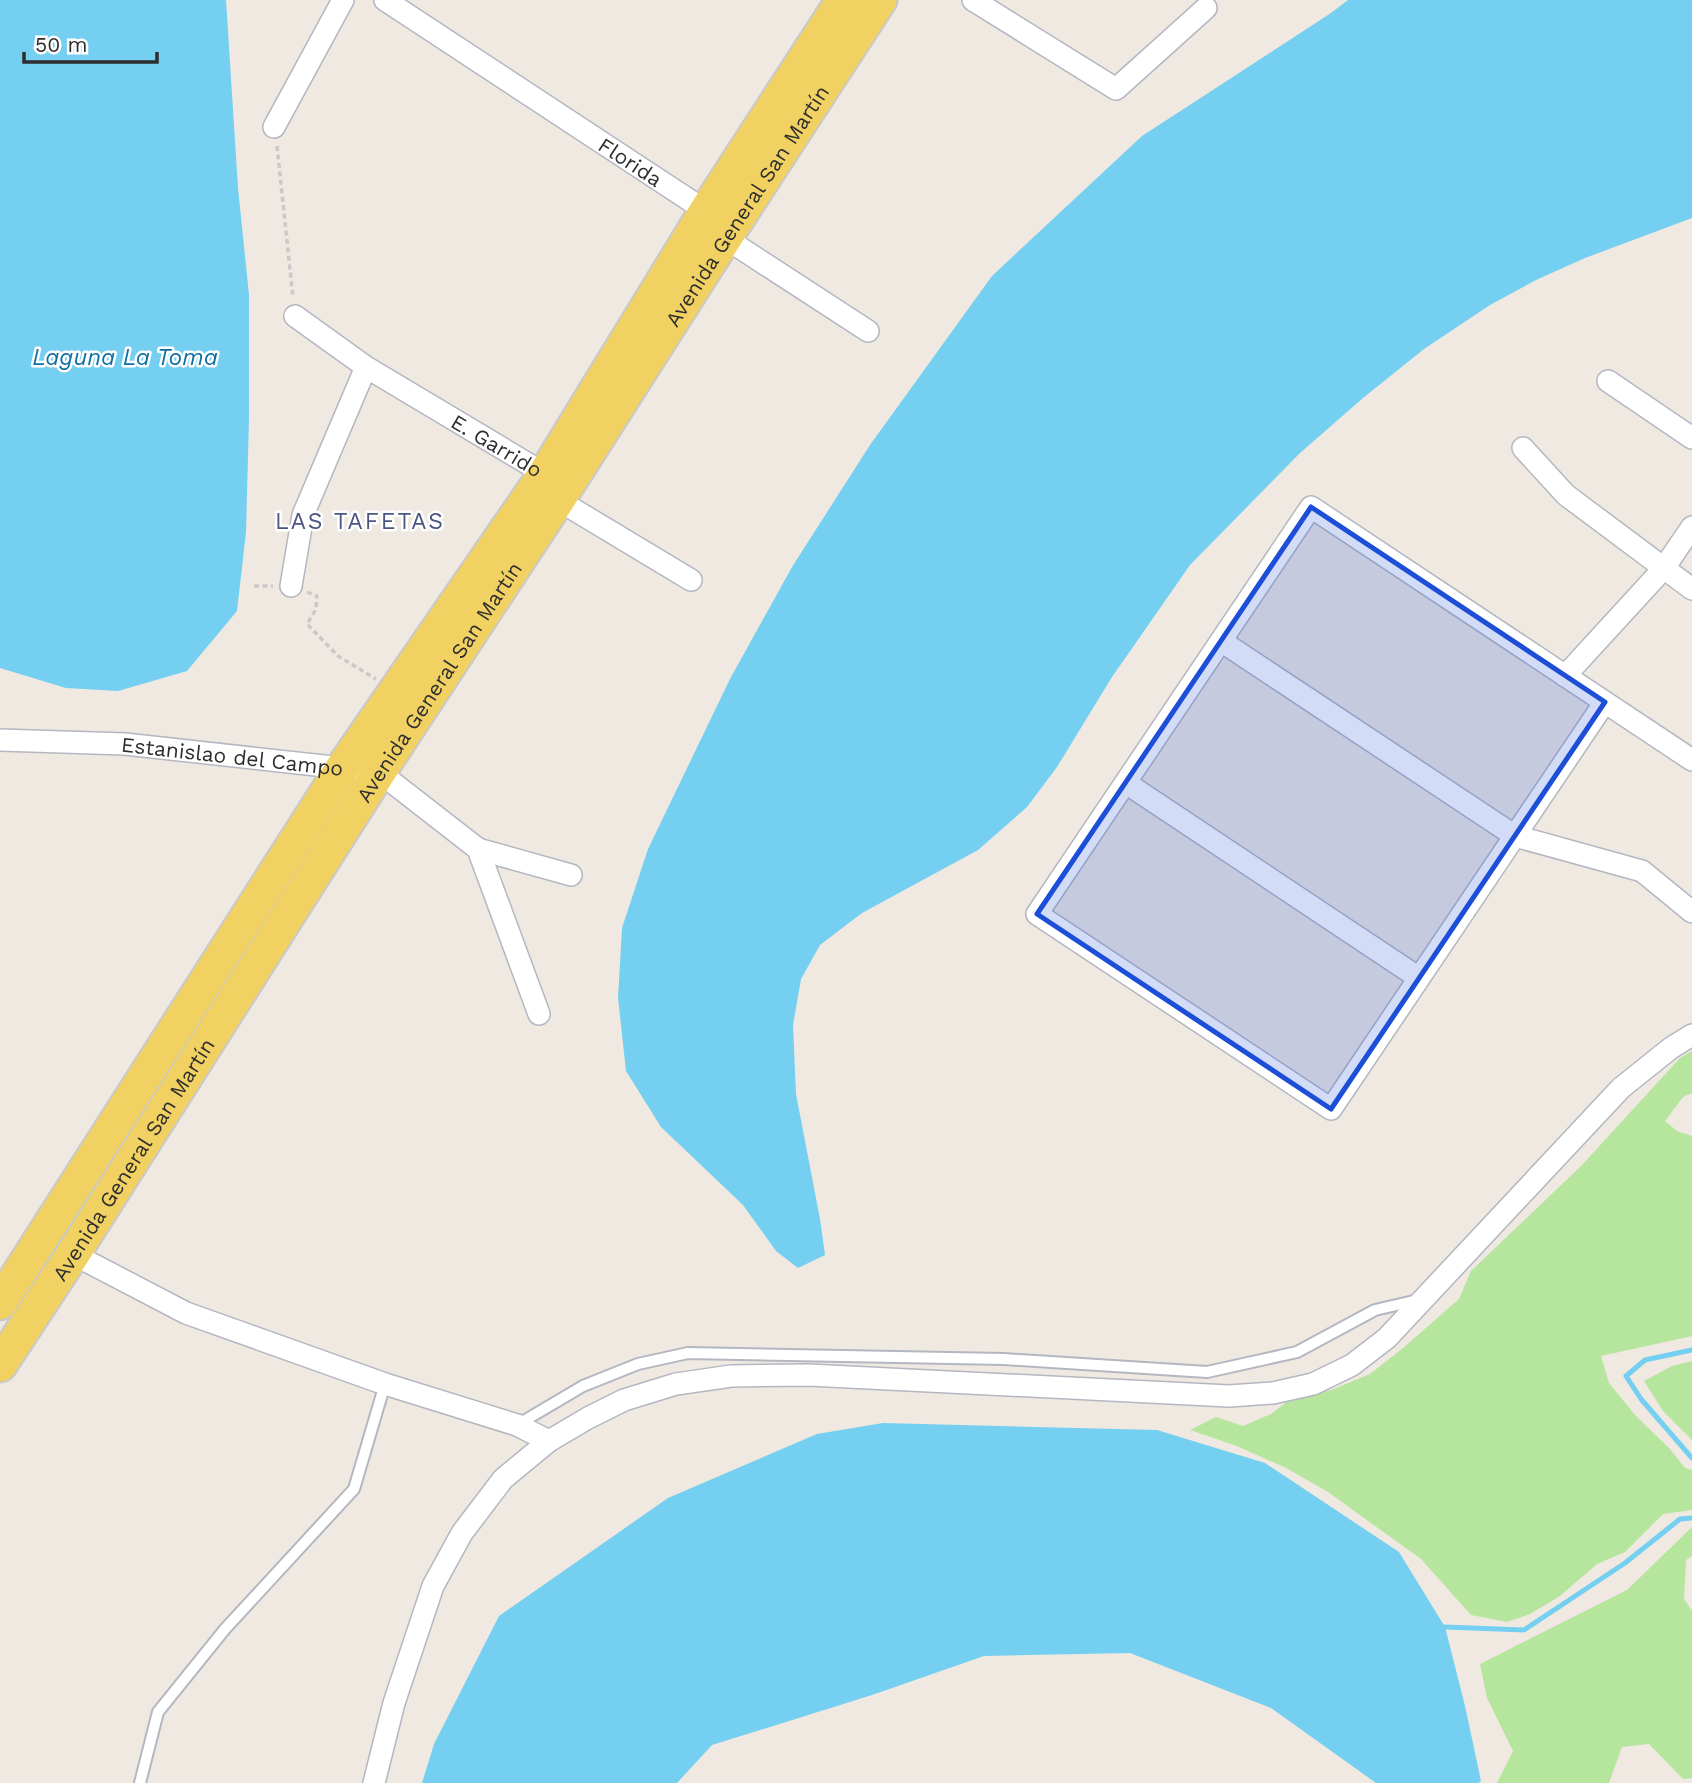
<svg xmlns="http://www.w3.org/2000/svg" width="1692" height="1783" font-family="'Work Sans',sans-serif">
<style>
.green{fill:#b6e59e}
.water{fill:#75cff0}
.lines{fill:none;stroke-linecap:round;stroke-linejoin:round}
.stream{stroke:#75cff0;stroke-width:5}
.lane-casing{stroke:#b4b7c1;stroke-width:14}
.street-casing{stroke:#b4b7c1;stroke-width:24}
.primary-casing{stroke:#c9c9c9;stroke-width:37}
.path{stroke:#c9c9c9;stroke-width:3.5;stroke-dasharray:5 3.5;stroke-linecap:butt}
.lane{stroke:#fff;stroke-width:10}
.street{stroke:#fff;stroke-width:21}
.primary{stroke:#f2d163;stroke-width:33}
.marked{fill:#1d4ed8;fill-opacity:0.2;stroke:#1d4ed8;stroke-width:5;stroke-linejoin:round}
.labels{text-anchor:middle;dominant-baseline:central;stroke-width:5;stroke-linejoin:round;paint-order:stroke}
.street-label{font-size:21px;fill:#2e2e2e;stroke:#fff}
.water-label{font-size:23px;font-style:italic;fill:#0d6fa3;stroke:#fff}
.neighbourhood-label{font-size:23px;letter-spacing:2px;fill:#4d5680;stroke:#fff}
</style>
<rect width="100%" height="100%" fill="#efe9e1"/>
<path class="green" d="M1692,1051V1093L1683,1097L1665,1121L1677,1131L1692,1136V1336L1601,1356L1609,1383L1635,1415L1670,1449L1685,1468L1692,1470V1510L1663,1514L1625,1552L1597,1564L1560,1596L1530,1614L1507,1622L1471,1615L1421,1559L1328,1492L1286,1468L1237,1446L1190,1430L1216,1417L1243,1426L1271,1414L1293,1397L1331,1390L1370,1374L1403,1348L1459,1299L1471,1271L1582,1165L1680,1058Z
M1692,1361V1440L1663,1411L1644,1381L1672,1366Z
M1692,1527V1556L1686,1560L1684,1599L1692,1611V1778L1683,1779L1649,1744L1622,1747L1609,1783H1497L1513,1751L1487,1698L1480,1664L1627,1590Z"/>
<path class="water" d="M0,0H226L238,188L249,295V419L246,532L237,611L187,671L118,691L66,688L0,668Z
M1348,0H1692V218L1585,258L1536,280L1490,305L1424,349L1363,398L1300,453L1190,565L1112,677L1057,767L1027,807L978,850L862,913L820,945L801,979L793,1025L796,1094L820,1219L825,1255L798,1268L776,1251L743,1205L661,1127L626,1071L618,998L622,928L648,849L730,679L792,567L870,445L992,276L1142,136L1331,13Z
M883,1423L1157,1430L1265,1463L1399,1552L1445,1627L1465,1706L1481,1781L1478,1783H1376L1271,1708L1130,1653L984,1656L872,1695L712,1745L677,1783H422L434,1744L499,1616L668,1498L817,1434Z"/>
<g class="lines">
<path class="stream" d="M1692,1350L1645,1360L1626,1376L1641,1399L1692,1458
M1445,1627L1524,1630L1625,1563L1680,1519L1692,1518"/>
<defs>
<path id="lane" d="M517,1425L583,1386L638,1364L688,1353L1004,1359L1207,1372L1297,1352L1375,1310L1418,1300
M140,1783L158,1712L225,1629L354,1489L385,1384"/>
<g id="street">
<path id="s1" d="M385,0L706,211L725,238L868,331"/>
<path d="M973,0L1116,89L1206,8"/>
<path d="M274,127L343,0"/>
<path id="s2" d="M295,316L366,367L545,474L558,500L691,580"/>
<path d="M1608,381L1692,438"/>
<path d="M1523,448L1566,495L1692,589"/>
<path d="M291,586L303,515L366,367"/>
<path d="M1221,641L1515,836L1642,871L1692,912"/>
<path d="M1565,676L1664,568L1692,527"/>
<path d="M1605,702L1331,1109L1037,914L1311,507L1692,760"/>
<path id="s3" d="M0,740L125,744L379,772L478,849L539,1014"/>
<path d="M1126,783L1419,978"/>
<path d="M478,849L571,875"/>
<path d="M73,1254L186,1313L385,1384L517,1425L549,1441"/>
<path d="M374,1783L394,1703L433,1586L462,1533L503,1479L549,1441L588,1418L624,1400L676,1384L731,1376L809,1375L1229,1396L1273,1393L1313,1384L1352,1365L1387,1338L1621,1088L1671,1048L1692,1035"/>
</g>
<g id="primary">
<path d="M0,1303L343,767L545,474L706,211L843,0"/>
<path id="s4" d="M0,1365L73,1254L379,772L558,500L725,238L880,0"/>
</g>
</defs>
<use href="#lane" class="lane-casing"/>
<use href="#street" class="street-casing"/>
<use href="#primary" class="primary-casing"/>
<path class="path" d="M277,146L293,298
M254,586H273
M307,592L317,596L316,609L307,624L338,656L376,679"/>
<use href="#lane" class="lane"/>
<use href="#street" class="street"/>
<use href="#primary" class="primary"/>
</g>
<path class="marked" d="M1311,507L1605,702L1331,1109L1037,914Z"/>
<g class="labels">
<g class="street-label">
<text stroke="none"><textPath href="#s1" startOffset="294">Florida</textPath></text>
<text stroke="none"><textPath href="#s4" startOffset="1379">Avenida General San Martín</textPath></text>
<text stroke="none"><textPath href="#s2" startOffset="240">E. Garrido</textPath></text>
<text stroke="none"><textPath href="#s4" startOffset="812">Avenida General San Martín</textPath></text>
<text stroke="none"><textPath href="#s3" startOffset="233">Estanislao del Campo</textPath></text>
<text stroke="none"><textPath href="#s4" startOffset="245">Avenida General San Martín</textPath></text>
</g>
<g class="water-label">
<text x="125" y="357">Laguna La Toma</text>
</g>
<g class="neighbourhood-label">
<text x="360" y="521">LAS TAFETAS</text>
</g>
</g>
<path d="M24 52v10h133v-10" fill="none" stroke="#2e2e2e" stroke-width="3.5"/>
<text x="35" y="52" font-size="21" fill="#2e2e2e" stroke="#ffffff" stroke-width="5" paint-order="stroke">50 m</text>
</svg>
